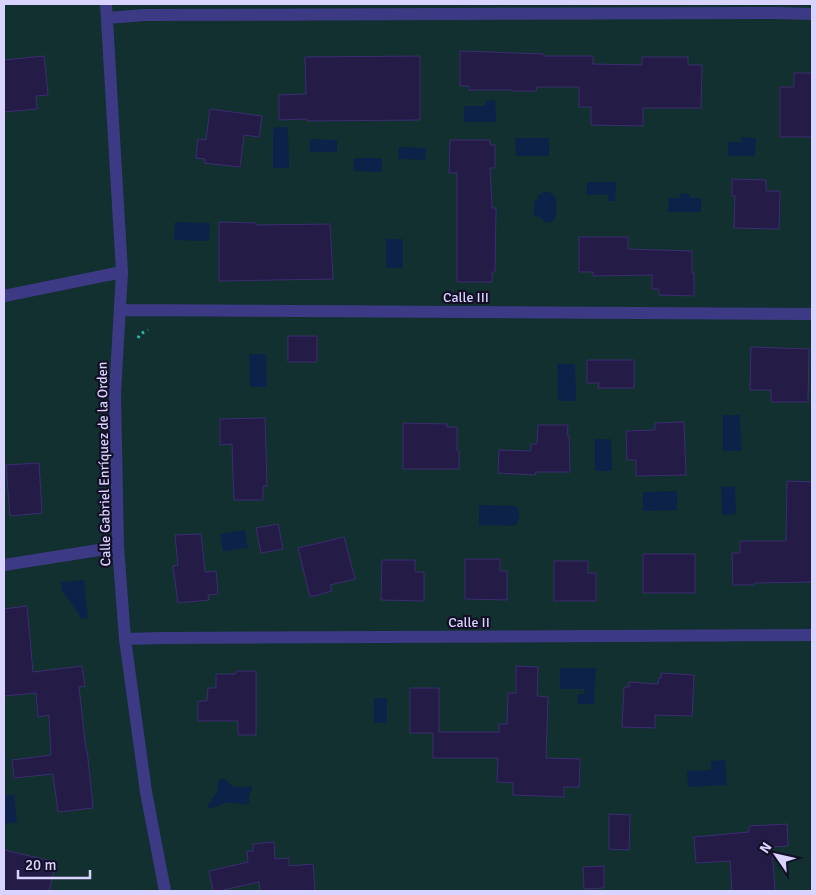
<svg xmlns="http://www.w3.org/2000/svg" width="816" height="895" font-family="Signika,sans-serif">
<style>
.green{fill:#12302f}
.water{fill:#0c2248}
.building{fill:#241b47;stroke:#3b2d73}
.lines{fill:none;stroke-linecap:round;stroke-linejoin:round}
.path{stroke:#2fb8b0;stroke-width:3;stroke-dasharray:2.5 4;stroke-linecap:butt}
.minor{stroke:#3d3a85;stroke-width:12}
.labels{text-anchor:middle;dominant-baseline:central;stroke-width:4.5;stroke-linejoin:round;paint-order:stroke}
.street-label{font-size:14px;fill:#d9d4ff;stroke:#130f26}
</style>
<rect width="100%" height="100%" fill="#130f26"/>
<path class="green" d="M4,4H812V891H4Z"/>
<path class="water" d="M495,100L496,122H464V106H485L486,101Z
M275,127H287L288,129L289,168H273V131Z
M741,137L756,138L755,156H728V142H741Z
M515,138H549V156H516Z
M310,139L337,140V152H310Z
M399,147L426,148L425,160L398,159Z
M354,158H382V172L353,171Z
M587,182H616L615,201H608V195H587Z
M543,192C549,191 552,193 556,198C556,208 560,222 546,223L540,217L534,216V201H537L538,196Z
M684,193L689,194L691,198H701V212H668L669,198H679L680,194Z
M175,222L210,223L209,241L174,240Z
M386,239H403V268H386Z
M249,354H266L267,387H250Z
M557,364H575L576,401H558Z
M723,415H740L741,451H723Z
M595,439H611L612,471H595Z
M735,486L736,514L722,515L721,487Z
M677,491V510L643,511V492Z
M479,505L516,506C521,513 520,519 515,526L479,525Z
M245,530L248,548L223,551L220,534Z
M84,580L88,618L82,619L61,589V582Z
M560,668H596L594,704H577L578,694H584V689H560Z
M374,698H387V723H374Z
M725,760L727,785L688,787L687,771L711,770V761Z
M223,778C237,791 235,787 251,786L252,790L249,795V803L246,805L236,803H225L210,809L208,807V805L217,792L218,781Z
M14,795L17,822L4,824V796Z"/>
<path class="building" d="M460,51L544,54V56H593V64L642,65V57H688V65H702L701,108H643V126L591,125V107H579V87H537L536,91H512L511,90H469V86H460Z
M44,56L48,95L36,96L37,109L4,112V60Z
M420,56V120L307,121V119L279,120V95L306,94L305,57Z
M794,73H812V137H780V87H794Z
M210,109L262,116L259,137L244,135L240,167L204,163L205,159L196,158L198,139L206,140Z
M450,140H490V145H495V168H490L492,208H496L495,272H492V282H457V173H449Z
M732,179L766,180V191H780L779,229L734,228L735,196H732Z
M219,222L256,223V225L330,224L333,279L219,281Z
M579,237H628V249L692,251V273H694V296L659,295V289H652V275L593,276V272H579Z
M288,336H317V362H288Z
M751,347L809,349L808,402H771V390H750Z
M587,360H634V388H598L599,383H587Z
M265,418L267,486H263V500H234L232,444L220,445V419Z
M684,422L686,475L636,476V460H627L626,431L655,430V423Z
M403,423L447,424V427H457V450L459,451V469H403Z
M538,425H568L567,435H569L570,472H535L536,475L498,473L499,450L531,451V444H537Z
M39,463L42,513L10,516L6,465Z
M787,481L812,482V582L754,583V585H733L732,553H740V541H786Z
M278,524L283,549L261,553L256,528Z
M201,534L205,572L216,571L218,594L208,595L209,600L178,603L173,566L178,565L175,535Z
M344,537L355,579L330,585L332,591L310,597L298,548Z
M643,554H695V593H643Z
M465,559H500V571H507V600L465,599Z
M382,560H415V572H424V601L381,600Z
M554,561H588V573H596V601H554Z
M27,606L33,672L82,666L85,686L79,687L86,750H87L93,808L58,812L53,774L14,778L12,760L51,755L49,715L38,717L36,693L4,696V609Z
M516,666L538,667L537,696L548,697L546,758L580,759L579,787H564V797L513,795V783L497,782L498,758H433V733H410V688H439V732H499V724H507L508,693H516Z
M237,671H256V735H238V721H198V701H207L208,688H216V674H235Z
M661,673L694,675L692,716L655,715V728L622,727L624,687H629V682L658,684L659,678H661Z
M609,814L630,815L629,850L609,849Z
M787,824L788,846L772,847L775,891H732L730,861L696,863L694,837L749,832V826Z
M274,842L275,859L289,858V866L313,864L315,891H260L259,882L219,891H213L209,871L248,862L247,851H253V844Z
M4,850L56,862L49,891H4Z
M604,866V888L584,889L583,867Z"/>
<g class="lines">
<path class="path" d="M138,338L140,334L148,330"/>
<path class="minor" d="M106,4L122,272L115,393L118,547L125,639L146,792L165,891
M107,18L145,15L773,13L812,14
M4,296L122,272
M120,310L812,314
M4,565L118,547
M125,639L162,638L812,635"/>
</g>
<g class="labels">
<g class="street-label">
<text x="466" y="297">Calle III</text>
<text transform="translate(104 464) rotate(-91)">Calle Gabriel Enríquez de la Orden</text>
<text x="469" y="622">Calle II</text>
</g>
</g>
<rect width="816" height="895" fill="none" stroke="#d9d4ff" stroke-width="10"/>
<g transform="translate(776 855) rotate(304)" stroke="#130f26" stroke-width="4" paint-order="stroke">
<path d="M0-4L9 19L0 12L-9 19Z" fill="#d9d4ff"/>
<text y="-8" font-size="14" font-weight="bold" text-anchor="middle" fill="#d9d4ff">N</text>
</g>
<path d="M18 870v8h72v-8" fill="none" stroke="#d9d4ff" stroke-width="2.5"/>
<text x="25" y="870" font-size="15" fill="#d9d4ff" stroke="#130f26" stroke-width="4" paint-order="stroke">20 m</text>
</svg>
